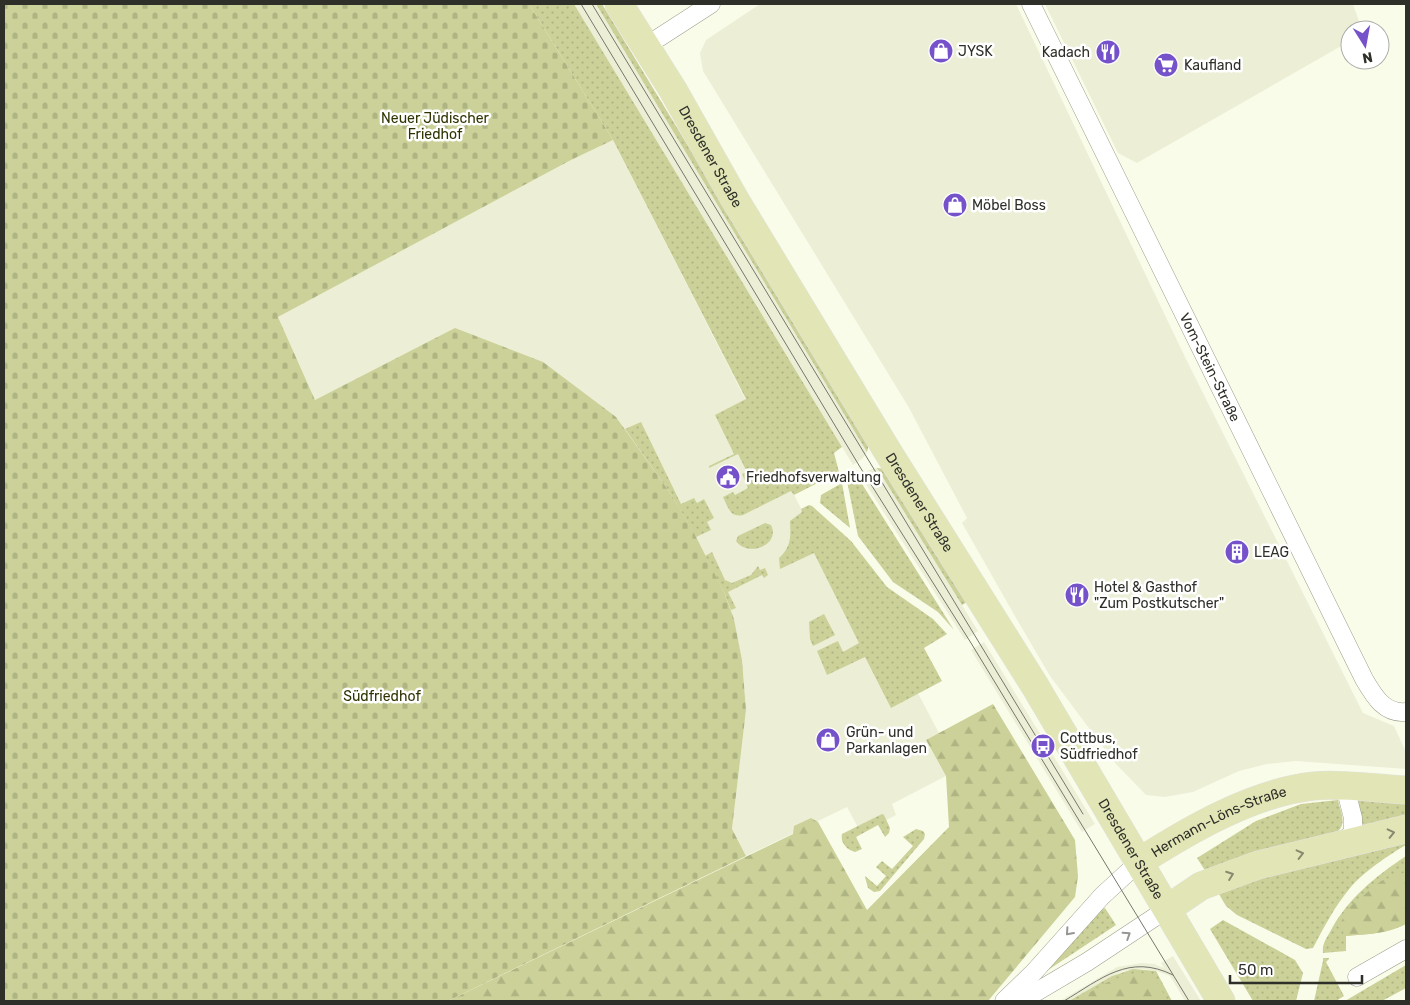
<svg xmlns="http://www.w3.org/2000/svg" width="1410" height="1005" font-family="Rubik,sans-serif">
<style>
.built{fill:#ecefd6}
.green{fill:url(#green-dots)}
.forest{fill:url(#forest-firs)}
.cemetery{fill:url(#cemetery-stones)}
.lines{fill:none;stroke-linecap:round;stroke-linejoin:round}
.minor-casing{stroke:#9d9f8e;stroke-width:19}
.primary-casing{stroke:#e2e2e1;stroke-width:29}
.minor{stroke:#fff;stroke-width:18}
.primary{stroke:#e2e6b6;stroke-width:28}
.tram{stroke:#75776c;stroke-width:1}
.oneway{stroke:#888a6f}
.oneway2{stroke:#969794}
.labels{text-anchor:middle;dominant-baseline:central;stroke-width:5;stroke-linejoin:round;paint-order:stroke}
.poi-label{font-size:14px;fill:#2e2f28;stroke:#fff;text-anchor:start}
.park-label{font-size:14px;fill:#303300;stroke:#fff}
.street-label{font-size:14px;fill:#2e2f28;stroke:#fff}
</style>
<defs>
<pattern id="green-dots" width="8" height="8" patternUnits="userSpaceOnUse" patternTransform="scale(1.25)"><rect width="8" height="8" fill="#cbd198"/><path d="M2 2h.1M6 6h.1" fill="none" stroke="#afb483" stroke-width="1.8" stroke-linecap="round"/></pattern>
<pattern id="forest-firs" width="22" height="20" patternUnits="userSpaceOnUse" patternTransform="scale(1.25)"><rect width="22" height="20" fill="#cbd198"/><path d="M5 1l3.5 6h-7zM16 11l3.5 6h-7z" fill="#afb483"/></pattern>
<pattern id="cemetery-stones" width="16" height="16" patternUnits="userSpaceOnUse" patternTransform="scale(1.25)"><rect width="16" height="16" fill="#cbd198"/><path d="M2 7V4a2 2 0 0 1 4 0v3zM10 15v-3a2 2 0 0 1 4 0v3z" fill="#afb483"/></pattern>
</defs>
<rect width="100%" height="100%" fill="#fafcea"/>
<path class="built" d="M574,4H596L867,452L863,458L853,465Z
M760,4H1016L1186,359L1363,713L1394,726L1406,752V769L1296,761L1267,764L1239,771L1193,792L1165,797L1146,795L1115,763L1050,676L1016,618L962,523L967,518L908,406L703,71L700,53L706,40Z
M1045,4H1353L1361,27L1360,30H1350V41L1137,163L1118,153Z
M613,140L884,671L901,661L939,733L926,741L946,776L892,804L896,815L861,833L847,807L746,856L732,829L746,710L742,661L734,619L724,592L671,494L616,417L455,329L315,400L278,317L571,160Z
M877,468L978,631L965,640L860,475L869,470Z
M984,642L1095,824L1082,832L971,650Z
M1173,956L1201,1001H1185L1170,976L1156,971L1142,969L1123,971L1112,976L1069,1001H1060L1117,967L1142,963L1154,964L1164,968L1161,963Z"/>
<path class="green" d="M529,4H574L842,447L834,453L839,472L794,495L791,491L743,515C730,518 728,507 723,497L733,492L735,495L748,488L742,474L747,472L738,454L709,468V466L734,454L715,415L746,399L613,140Z
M596,4H602L869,444L867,452Z
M641,422L681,504L694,498L697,503L704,499L714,518L707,522L711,530L696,537L671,494L625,429Z
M877,468L885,469L967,602L962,605Z
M857,476L954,630L938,612L893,582L858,536L847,481Z
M842,483L850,528L820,503L821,495Z
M809,505L812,506L851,541L887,587L933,619L947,634L924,648L942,681L891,708L865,657L827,675L817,651L838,641L843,652L859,643L814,553L780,569L779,558C791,547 791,537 790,521L802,512L801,509Z
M765,523L771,525C781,545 748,558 736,541L738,536Z
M712,552L725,580L732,583L751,575L758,566L760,570L765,568L768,575L764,578L762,575L728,592L736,608L731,610L724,592L705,556Z
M824,614L835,635L813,646L810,639L809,622Z
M1338,800C1341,814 1348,824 1335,834L1206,872L1197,858L1256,821L1301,804Z
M1358,800H1406V816L1363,826Z
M882,814L884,815L890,828L889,833L885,837L878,825L856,837L862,849L855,852C847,850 840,843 842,834Z
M916,829L923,831L925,834L924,839L880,891L874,892L868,888L865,877V876L877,886L886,876L876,867L882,861L892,869L913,846L903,837Z
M1406,838V845C1390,854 1362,873 1350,888C1335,906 1324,927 1313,948L1306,949L1237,915L1226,906L1216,889Z
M1406,856V924C1387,934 1367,934 1346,936V951L1323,953C1322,944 1326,939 1330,932C1347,899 1376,876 1406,856Z
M1105,908L1116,925L1039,976L1099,911Z
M1223,920L1295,960L1303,973L1296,1001H1253L1210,929Z
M1323,958H1329V959L1326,962L1344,996L1336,1001H1314L1323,961Z
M1406,965V988L1382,1001H1345Z
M1133,969L1156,971L1172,1001H1069L1112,976Z"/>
<path class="forest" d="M993,704L1075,840L1078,876L1075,897L988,1001H448L793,834L794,826L811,818L818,822L867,910L949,827L946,776L926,740Z
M1406,872V924C1387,934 1367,934 1345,936L1340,924L1348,908L1381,881Z
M1151,973L1168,1001H1075L1106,983L1127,974Z"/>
<path class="cemetery" d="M4,4H529L613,140L571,160L278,317L315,400L455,328L543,362L616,417L671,494L694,533L724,592L734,619L742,660L746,710L732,829L746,856L448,1001H4Z"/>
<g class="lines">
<defs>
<g id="minor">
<path id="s1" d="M1031,4L1364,679C1374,696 1384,714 1406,712"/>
<path d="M646,46L711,4"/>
<path d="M1341,844L1353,832V818L1345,787"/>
<path d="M1357,977L1406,949"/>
<path d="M1004,1001L1034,972L1102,896L1139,862"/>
<path d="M1021,1001L1087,962L1167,909"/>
</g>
<g id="primary">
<path id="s2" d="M619,4L673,90L734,198L888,452L1035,686L1221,1001"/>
<path id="s3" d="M1139,862C1189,830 1254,792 1314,786C1342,783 1378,789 1406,790"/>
<path d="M1167,909L1201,886L1258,865L1406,829"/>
</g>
</defs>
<use href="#minor" class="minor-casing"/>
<use href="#primary" class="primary-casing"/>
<use href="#minor" class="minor"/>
<use href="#primary" class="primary"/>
<path class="tram" d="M581,4L860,467L971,643L1189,1001
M592,4L1083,814
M1064,1001C1101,979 1129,953 1173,975"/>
</g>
<defs><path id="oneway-chevron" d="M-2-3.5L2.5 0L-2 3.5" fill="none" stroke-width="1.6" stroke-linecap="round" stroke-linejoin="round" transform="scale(1.25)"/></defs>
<g class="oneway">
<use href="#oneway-chevron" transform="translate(1391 833) rotate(-13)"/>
<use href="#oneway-chevron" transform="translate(1300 854) rotate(-14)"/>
<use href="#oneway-chevron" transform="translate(1230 875) rotate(-20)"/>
</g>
<g class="oneway2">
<use href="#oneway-chevron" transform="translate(1069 932) rotate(132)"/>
<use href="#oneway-chevron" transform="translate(1127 935) rotate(-33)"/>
</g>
<defs>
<symbol id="shop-disc" viewBox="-11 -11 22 22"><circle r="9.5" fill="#7551ca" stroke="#fff"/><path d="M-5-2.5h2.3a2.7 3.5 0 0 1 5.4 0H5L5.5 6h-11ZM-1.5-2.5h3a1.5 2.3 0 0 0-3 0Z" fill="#fff"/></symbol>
<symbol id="restaurant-disc" viewBox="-11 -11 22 22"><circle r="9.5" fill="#7551ca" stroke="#fff"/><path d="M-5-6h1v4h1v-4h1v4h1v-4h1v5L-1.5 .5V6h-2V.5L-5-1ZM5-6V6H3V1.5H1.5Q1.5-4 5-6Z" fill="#fff"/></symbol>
<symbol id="supermarket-disc" viewBox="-11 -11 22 22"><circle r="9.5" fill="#7551ca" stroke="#fff"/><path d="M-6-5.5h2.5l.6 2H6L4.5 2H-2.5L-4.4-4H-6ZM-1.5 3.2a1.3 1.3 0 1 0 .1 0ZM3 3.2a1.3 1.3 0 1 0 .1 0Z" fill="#fff"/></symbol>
<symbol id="civic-disc" viewBox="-11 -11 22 22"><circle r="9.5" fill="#7551ca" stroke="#fff"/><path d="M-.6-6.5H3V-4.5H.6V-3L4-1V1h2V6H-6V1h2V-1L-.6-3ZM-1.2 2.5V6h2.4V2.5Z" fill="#fff"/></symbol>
<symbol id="building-disc" viewBox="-11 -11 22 22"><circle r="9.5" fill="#7551ca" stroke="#fff"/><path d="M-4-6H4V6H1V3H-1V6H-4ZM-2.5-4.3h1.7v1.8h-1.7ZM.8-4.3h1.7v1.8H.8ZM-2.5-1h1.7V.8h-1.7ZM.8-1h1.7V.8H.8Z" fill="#fff"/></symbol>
<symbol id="bus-disc" viewBox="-11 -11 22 22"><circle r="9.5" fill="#7551ca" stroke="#fff"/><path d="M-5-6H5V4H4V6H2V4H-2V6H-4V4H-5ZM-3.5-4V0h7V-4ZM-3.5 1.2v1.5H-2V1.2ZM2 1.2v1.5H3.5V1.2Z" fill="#fff"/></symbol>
</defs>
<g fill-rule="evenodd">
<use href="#shop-disc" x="927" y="37" width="28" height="28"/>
<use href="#restaurant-disc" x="1094" y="38" width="28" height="28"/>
<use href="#supermarket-disc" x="1152" y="51" width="28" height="28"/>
<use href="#shop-disc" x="941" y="191" width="28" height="28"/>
<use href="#civic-disc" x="714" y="463" width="28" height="28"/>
<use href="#building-disc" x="1223" y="538" width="28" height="28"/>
<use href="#restaurant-disc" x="1063" y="581" width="28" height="28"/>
<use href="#shop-disc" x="814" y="726" width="28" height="28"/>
<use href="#bus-disc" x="1029" y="732" width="28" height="28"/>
</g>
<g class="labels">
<g class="poi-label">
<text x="958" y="51">JYSK</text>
<text x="1090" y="52" text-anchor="end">Kadach</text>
<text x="1184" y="65">Kaufland</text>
<text x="972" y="205">Möbel Boss</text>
<text x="746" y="477">Friedhofsverwaltung</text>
<text x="1254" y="552">LEAG</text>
<text x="1094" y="587">Hotel &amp; Gasthof<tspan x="1094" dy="16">"Zum Postkutscher"</tspan></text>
<text x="846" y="732">Grün- und<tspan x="846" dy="16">Parkanlagen</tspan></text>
<text x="1060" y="738">Cottbus,<tspan x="1060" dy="16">Südfriedhof</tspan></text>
</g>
<g class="park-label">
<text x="435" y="118">Neuer Jüdischer<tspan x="435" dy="16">Friedhof</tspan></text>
<text x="382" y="696">Südfriedhof</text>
</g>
<g class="street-label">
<text stroke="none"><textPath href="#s2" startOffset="178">Dresdener Straße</textPath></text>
<text stroke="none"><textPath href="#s1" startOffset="405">Vom-Stein-Straße</textPath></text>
<text stroke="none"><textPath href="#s2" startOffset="582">Dresdener Straße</textPath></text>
<text stroke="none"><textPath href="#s3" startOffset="90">Hermann-Löns-Straße</textPath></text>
<text stroke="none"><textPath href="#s2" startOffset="988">Dresdener Straße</textPath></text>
</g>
</g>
<rect width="1410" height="1005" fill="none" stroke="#2e2f28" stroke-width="10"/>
<g transform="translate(1365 45) rotate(169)"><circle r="24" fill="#ffffff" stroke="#abaca9"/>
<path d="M0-4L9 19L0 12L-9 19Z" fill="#7551ca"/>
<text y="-8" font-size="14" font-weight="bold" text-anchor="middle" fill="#2e2f28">N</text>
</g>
<path d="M1230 975v8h132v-8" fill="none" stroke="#2e2f28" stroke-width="2.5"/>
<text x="1238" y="975" font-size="15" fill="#2e2f28" stroke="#ffffff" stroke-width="4" paint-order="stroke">50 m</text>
</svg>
